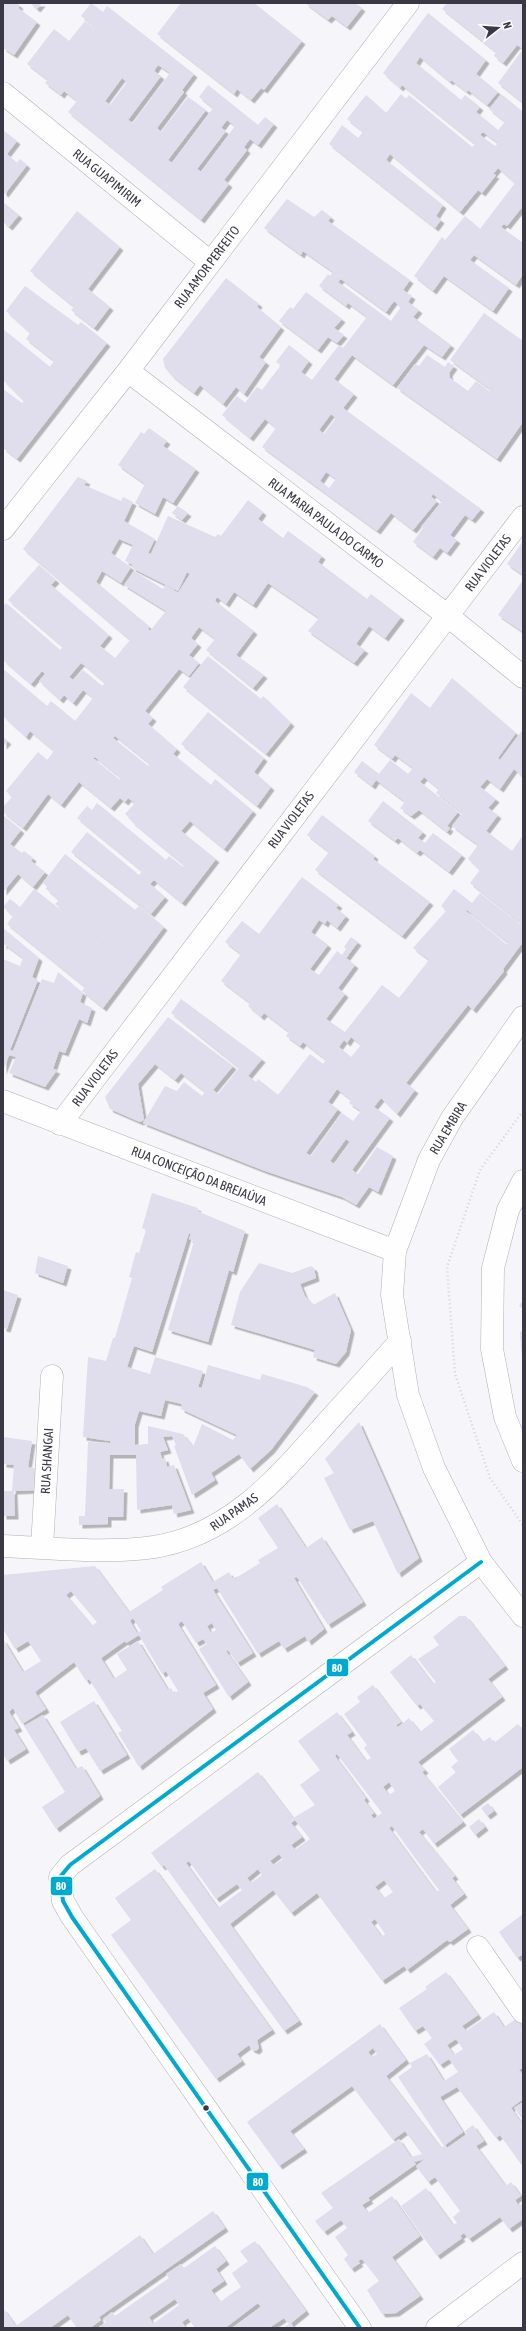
<svg xmlns="http://www.w3.org/2000/svg" width="526" height="2331" font-family="'Asap Condensed',sans-serif">
<style>
.building{fill:#e0ddec;fill-rule:evenodd;filter:url(#shadow)}
.lines{fill:none;stroke-linecap:round;stroke-linejoin:round}
.minor-casing{stroke:#b0afb6;stroke-width:23}
.tertiary-casing{stroke:#b0afb6;stroke-width:23}
.secondary-casing{stroke:#b0afb6;stroke-width:23}
.path{stroke:#d5d4d8;stroke-width:2.5;stroke-dasharray:1 3;stroke-linecap:butt}
.minor{stroke:#fefefe;stroke-width:22}
.tertiary{stroke:#fefefe;stroke-width:22}
.secondary{stroke:#fefefe;stroke-width:22}
.bus-1-casing{stroke:#fff;stroke-width:7}
.bus-1{stroke:#00a9ce;stroke-width:4}
.bus-dot{fill:#3b3846;stroke:#fff;stroke-width:1.5}
.labels{text-anchor:middle;dominant-baseline:central;stroke-width:3.5;stroke-linejoin:round;paint-order:stroke}
.street-label{font-size:13px;fill:#3b3846;stroke:#fff}
.line-badge{stroke:#fff;stroke-width:1.5}
.badge-label{font-size:11px;text-anchor:middle;font-weight:bold;fill:#fff}
</style>
<defs>
<filter id="shadow"><feDropShadow dx="3.5" dy="3.5" stdDeviation="0" flood-color="#0004"/></filter>
</defs>
<rect width="100%" height="100%" fill="#f6f5fa"/>
<path class="building" d="M3,3H17L20,6L18,8L37,22L14,55L3,48Z
M30,3H42L37,9Z
M91,3L103,12L107,6L194,74L182,90L184,92L157,128L161,132L188,97L206,110L168,160L172,163L213,108L199,97L208,85L258,125L265,117L274,124L258,145L250,139L244,147L247,150L224,180L229,184L201,220L68,112L77,101L64,91L61,95L45,83L48,80L27,64L54,29L69,41L85,21L93,27L94,26L81,16ZM158,65L170,73L133,123L128,120L161,76L154,71ZM122,78L127,82L110,105L105,101ZM227,120L235,126L201,172L197,169L226,131L221,128Z
M181,3H254L302,41L264,90L261,88L251,100L237,89L234,94L157,34Z
M305,3H355L362,8L347,27L332,16L328,20Z
M447,3H523V103L498,83L523,49L517,45L503,63L494,56L496,52L442,9Z
M428,13L486,60L476,74L498,92L487,105L468,90L467,92L451,80L450,82L420,57L416,63L461,100L465,95L480,107L476,112L498,130L505,122L489,109L501,94L523,112V206L507,226L504,224L501,227L523,243V274L516,285L474,255L470,260L509,288L493,311L444,276L433,291L414,276L442,237L445,240L465,216L480,229L515,183L498,168L493,174L496,175L482,193L478,190L460,212L390,154L386,160L443,205L436,216L441,220L435,228L329,144L342,125L358,138L363,132L347,119L366,95L386,113L401,94L406,99L409,95L472,147L475,144L402,85L400,88L383,73ZM483,132L498,143L495,146L480,135Z
M3,130L17,141L7,154L17,163L20,159L27,165L5,194L3,192Z
M287,199L314,217L322,210L331,217L328,221L410,280L403,290L412,296L408,302L419,310L413,317L451,345L442,357L424,345L393,385L352,355L334,379L354,394L343,408L481,509L472,520L465,515L450,535L457,540L447,553L440,548L433,557L413,542L423,528L421,527L442,501L433,494L431,497L437,501L413,530L391,513L377,531L262,447L276,428L265,419L250,438L222,415L237,396L245,403L257,387L262,390L281,365L276,362L289,345L309,361L301,372L312,380L339,345L343,348L367,317L348,303L346,306L319,286L328,274L330,276L333,272L303,251L301,255L264,228ZM341,279L386,312L394,301L401,307L391,321L338,282ZM331,414L336,418L324,434L319,430ZM326,472L336,479L329,488L320,481Z
M3,202L19,215L9,227L3,222Z
M77,211L120,247L88,289L110,307L94,328L71,310L74,307L30,271Z
M226,278L259,304L257,307L281,327L259,357L266,362L244,394L236,387L223,404L200,385L194,393L172,376L165,368L163,359Z
M25,286L78,325L81,322L107,343L17,459L3,448V389L22,403L24,401L3,380V329L50,367L54,361L26,339L30,333L6,311Z
M306,292L342,319L334,328L344,335L337,343L328,337L318,350L279,321L290,307L293,309Z
M484,313L523,341V422L497,459L397,388L415,364L419,366L427,355L445,367L448,362L454,366L449,373L450,378L468,391L476,381L489,391L490,389L450,360Z
M149,428L167,441L163,446L196,469L173,503L163,497L155,514L135,503L145,484L118,465L141,432L144,434Z
M78,477L87,481L84,485L121,501L123,497L133,502L124,521L155,539L148,553L151,554L168,516L215,537L218,534L221,536L248,500L263,512L258,519L283,538L288,531L322,556L318,562L367,599L371,594L401,617L385,638L369,626L356,644L365,650L354,663L308,631L319,618L268,583L253,605L234,592L226,604L217,597L215,601L254,631L236,655L264,675L253,688L206,650L215,639L199,627L191,638L198,644L189,655L199,663L189,676L179,669L145,711L153,718L148,724L177,749L173,754L211,785L215,779L253,811L224,849L190,821L181,831L216,859L182,903L154,880L150,884L165,897L151,914L71,852L87,832L139,875L142,871L77,818L87,806L92,810L97,803L166,860L169,856L183,867L184,865L131,821L132,820L125,814L135,803L128,798L125,802L120,798L111,808L79,782L61,805L48,794L23,828L3,812V807L12,797L6,791L38,752L47,760L54,751L30,731L26,737L3,716V669L47,706L51,701L75,721L93,698L83,690L73,703L64,695L60,700L39,681L45,674L42,671L31,684L3,660V606L6,603L60,650L63,647L8,600L39,565L56,580L51,585L109,635L100,646L115,658L130,640L23,549ZM119,539L133,545L125,561L133,565L132,568L178,591L187,572L190,574L178,593L166,585L163,589L134,571L124,585L166,611L150,631L148,629L150,627L96,582L102,571L121,583L131,567L111,553ZM81,663L84,665L105,683L102,686L83,670L73,680L69,677ZM115,736L150,764L148,766L113,738ZM95,757L121,778L120,780L93,758Z
M178,506L188,513L182,520L172,513Z
M523,541V575L507,564Z
M523,580V632L498,615Z
M208,656L261,699L263,696L291,723L266,754L183,687Z
M452,678L516,733L498,758L500,760L523,729V777L514,769L500,789L487,779L480,787L496,799L488,808L498,815L486,831L512,851L523,835V942L503,969L504,971L473,1010L468,1005L406,1083L415,1090L397,1114L381,1098L374,1107L390,1118L352,1170L358,1174L377,1147L393,1156L378,1192L369,1187L356,1205L342,1197L265,1171L143,1123L165,1086L177,1091L184,1082L202,1096L205,1092L181,1073L175,1080L155,1064L138,1084L144,1120L140,1122L110,1109L105,1097L168,1017L233,1066L213,1090L218,1094L239,1068L171,1013L181,999L262,1059L248,1076L256,1082L258,1079L278,1095L310,1054L323,1064L326,1060L303,1042L300,1046L286,1036L289,1032L264,1013L261,1017L248,1006L250,1003L221,981L241,954L225,942L242,921L259,934L302,877L339,905L336,908L346,916L337,928L327,920L325,924L319,920L311,932L328,945L310,969L319,975L337,951L342,955L346,949L344,947L351,937L358,942L346,958L355,965L338,988L345,994L326,1019L345,1032L382,985L399,998L429,960L413,948L446,911L441,906L454,889L472,903L480,893L521,925L522,924L470,883L480,870L468,859L478,845L452,826L462,813L436,793L439,789L424,777L420,782L458,812L447,826L450,828L447,832L419,810L411,816L400,808L405,802L376,780L372,786L354,772L362,761L379,774L390,760L408,774L413,768L395,755L392,759L374,745L411,693L430,708ZM467,910L508,943L507,945L466,911ZM351,1037L361,1045L351,1057L339,1047L344,1040L347,1043ZM337,1089L351,1100L349,1103L361,1111L353,1121L342,1113L311,1156L306,1153L338,1109L328,1102ZM346,1139L350,1142L334,1164L330,1161Z
M208,712L264,758L254,772L271,787L257,806L181,744Z
M3,737L8,741L3,746Z
M383,801L423,832L418,838L425,843L433,833L462,855L449,872L420,850L417,853L398,838L395,841L368,821Z
M3,815L21,830L10,844L22,853L24,851L33,858L31,861L45,872L33,887L18,874L3,892Z
M322,815L375,856L373,859L430,902L402,936L315,870L329,852L307,835Z
M65,854L135,910L139,906L164,927L103,1008L82,991L85,987L7,924L13,916L3,907L10,899L20,907L34,889L109,948L55,904L59,900L46,889L47,887L43,883Z
M3,928L39,958L32,977L38,980L10,1050L13,1051L42,979L54,983L58,972L83,993L80,1002L92,1008L87,1023L79,1019L65,1053L59,1051L53,1069L57,1070L45,1087L9,1073L16,1057L9,1055L3,1071V959L20,966L23,958L4,944L3,947Z
M152,1193L198,1208L197,1211L245,1231L233,1272L229,1270L208,1342L168,1330L194,1241L189,1239L191,1234L189,1233L152,1352L134,1346L127,1367L150,1374L155,1357L203,1371L198,1387L202,1388L208,1365L260,1380L262,1374L307,1387L315,1392L271,1450L250,1469L239,1454L211,1473L215,1480L192,1495L174,1446L176,1445L172,1436L163,1437L168,1450L160,1452L162,1459L165,1458L167,1467L174,1465L191,1510L174,1514L172,1505L137,1510L136,1455H110L109,1489H124L123,1517H108V1524L79,1525V1516H85L88,1442L110,1443V1441L83,1437L88,1357L106,1361L113,1338H115L132,1278L129,1277L136,1252L139,1253L146,1230L142,1228ZM165,1400L182,1404L181,1409L237,1435L233,1440L202,1424L193,1447L183,1434L148,1426V1444L135,1445V1424L139,1411L161,1416Z
M38,1256L68,1266L63,1283L35,1273Z
M259,1263L292,1273L311,1266L314,1268L316,1278L300,1284L305,1296L313,1305L335,1293L351,1330L346,1352L336,1364L313,1357L315,1350L231,1325L240,1292Z
M3,1290L18,1295L7,1329L3,1328Z
M523,1300V1309L519,1306Z
M520,1331L523,1333V1363L521,1349Z
M359,1422L419,1558L398,1574L373,1521L350,1530L324,1478L334,1473L325,1459Z
M3,1437L32,1441L28,1467L38,1469L37,1490L14,1491L15,1516H3V1491H12L14,1465L3,1464Z
M277,1504L306,1548L322,1537L363,1602L328,1625L297,1577L294,1578L324,1629L308,1642L305,1636L284,1649L279,1641L258,1654L217,1588L213,1590L253,1653L237,1663L228,1650L226,1651L248,1682L229,1697L199,1649L207,1644L203,1639L196,1643L182,1621L178,1624L216,1685L203,1693L213,1709L139,1767L118,1733L122,1731L89,1679L86,1681L74,1662L35,1692L46,1709L22,1724L13,1708L9,1712L19,1728L14,1730L26,1749L7,1761L3,1754V1639L23,1672L41,1661L28,1641L15,1649L3,1629V1575L95,1566L129,1612L163,1590L161,1587L201,1562L213,1582L229,1572L232,1578L239,1576L260,1563L258,1560L278,1548L258,1518ZM71,1591L97,1622L92,1626L66,1595ZM133,1618L141,1631L137,1633L130,1621ZM212,1623L216,1630L211,1633L207,1626ZM139,1635L162,1674L166,1671L178,1691L174,1693L171,1688L168,1690L138,1641L117,1654L127,1670L114,1679L101,1658L125,1641L126,1643Z
M459,1616H466L505,1666L488,1679L502,1697L418,1762L425,1770L422,1772L463,1822L434,1844L423,1829L419,1832L455,1876L452,1878L464,1894L450,1905L468,1929L450,1942L447,1940L407,1970L404,1966L382,1981L317,1893L291,1913L273,1890L230,1924L299,2021L284,2031L164,1865L162,1867L151,1853L258,1772L293,1818L315,1805L300,1785L320,1770L298,1741L337,1712L352,1732L347,1735L366,1761L371,1758L364,1748L367,1745L344,1714L360,1702L357,1697L373,1685L401,1722L396,1725L398,1727L409,1718L420,1732L434,1721L420,1704L417,1706L390,1672L411,1655L433,1684L436,1682L418,1659L439,1645L433,1637ZM337,1754L382,1813L374,1819L371,1815L374,1813L364,1800L366,1798L335,1756ZM389,1782L395,1791L389,1795L383,1787ZM295,1820L310,1839L295,1850L291,1845L302,1837L291,1823ZM392,1826L413,1855L439,1890L436,1892L389,1828ZM279,1854L283,1859L274,1865L270,1861ZM189,1861L216,1899L237,1884L242,1890L218,1908L186,1863ZM258,1869L262,1875L251,1883L247,1878ZM384,1880L393,1892L384,1898L375,1887ZM375,1919L385,1934L382,1937L371,1922Z
M94,1701L127,1755L100,1771L86,1748L78,1752L60,1722Z
M43,1715L76,1769L82,1766L100,1796L56,1829L42,1807L65,1792L24,1726Z
M518,1724L523,1730V1767L460,1815L438,1787L456,1772L451,1767L458,1761L449,1749L473,1730L483,1742L490,1737L494,1743Z
M488,1803L494,1811L487,1816L481,1808Z
M479,1819L485,1827L475,1835L469,1827Z
M155,1869L272,2030L257,2040L259,2048L256,2051L251,2049L249,2045L237,2054L242,2061L216,2079L111,1935L131,1920L115,1898Z
M523,1914V1954L517,1958L499,1932Z
M446,1972L478,2015L462,2026L466,2031L494,2012L504,2027L516,2019L523,2029V2067L519,2070L523,2075V2099L511,2108L523,2125V2167L500,2135L496,2138L457,2087L440,2097L463,2132L445,2145L447,2148L467,2134L465,2131L473,2125L484,2141L476,2146L506,2186L511,2182L521,2196L515,2200L519,2206L523,2203V2219L509,2229L500,2217L469,2239L464,2233L460,2236L462,2238L437,2256L401,2206L426,2188L453,2225L457,2223L453,2217L460,2211L435,2177L428,2182L416,2166L425,2159L414,2162L416,2164L368,2198L370,2200L362,2205L368,2213L392,2196L420,2236L392,2257L420,2296L396,2313L382,2314L367,2290L379,2281L362,2259L358,2261L360,2263L351,2269L344,2259L348,2255L335,2237L347,2228L341,2220L324,2232L315,2221L333,2208L321,2193L399,2139L411,2157L422,2154L405,2131L393,2140L352,2086L290,2131L304,2149L279,2166L247,2122L380,2024L406,2060L386,2076L441,2148L444,2146L398,2077L412,2067L410,2063L427,2054L444,2081L458,2072L449,2059L440,2065L424,2044L432,2038L423,2026L415,2031L399,2008L427,1989L425,1987ZM456,2039L463,2049L454,2055L447,2045ZM373,2048L377,2054L372,2057L368,2052Z
M523,2102V2120L514,2108Z
M213,2211L225,2228L99,2317L101,2320L90,2328H77L68,2315L50,2328H3V2308L16,2326L140,2235L153,2254Z
M255,2241L306,2311L291,2323L294,2328H283L289,2324L284,2318L269,2328H232L261,2307L258,2303L225,2328H195L188,2318L182,2322L186,2328H98L106,2322L103,2319L112,2312L115,2316L169,2278L166,2274L181,2264L184,2268L215,2246L226,2261L216,2269L224,2281L211,2290L220,2302L241,2287L232,2273L248,2261L240,2251ZM175,2299L179,2305L153,2324L149,2317Z"/>
<g class="lines">
<defs>
<path id="minor" d="M3,93L210,262
M128,371L448,616L523,677
M3,529L128,371L408,3
M3,1101L395,1251
M60,1124L523,517
M3,1546C52,1548 105,1554 154,1547C229,1535 276,1480 323,1427C349,1398 375,1370 400,1341
M42,1547L52,1376
M478,1947L523,2012
M360,2328L72,1917L63,1901L60,1877L70,1865L481,1562"/>
<path id="tertiary" d="M437,2328L523,2263"/>
<path id="secondary" d="M523,1017L452,1118L429,1160L395,1251L392,1295L408,1395L434,1468L481,1562L523,1616
M523,1181L508,1210L493,1268L492,1349L505,1417L523,1461"/>
</defs>
<use href="#minor" class="minor-casing"/>
<use href="#tertiary" class="tertiary-casing"/>
<use href="#secondary" class="secondary-casing"/>
<path class="path" d="M523,1111L480,1170L447,1267L455,1374L490,1478L523,1525"/>
<use href="#minor" class="minor"/>
<use href="#tertiary" class="tertiary"/>
<use href="#secondary" class="secondary"/>
<defs>
<path id="bus-1" d="M360,2328L72,1917L63,1901L60,1877L70,1865L481,1562"/>
</defs>
<use href="#bus-1" class="bus-1-casing"/>
<use href="#bus-1" class="bus-1"/>
</g>
<circle class="bus-dot" cx="206" cy="2108" r="3.5"/>
<g class="labels">
<g class="street-label">
<text transform="translate(107 178) rotate(39)">RUA GUAPIMIRIM</text>
<text transform="translate(207 267) rotate(-53)">RUA AMOR PERFEITO</text>
<text transform="translate(326 523) rotate(37)">RUA MARIA PAULA DO CARMO</text>
<text transform="translate(488 563) rotate(-53)">RUA VIOLETAS</text>
<text transform="translate(291 820) rotate(-53)">RUA VIOLETAS</text>
<text transform="translate(95 1078) rotate(-53)">RUA VIOLETAS</text>
<text transform="translate(448 1128) rotate(-59)">RUA EMBIRA</text>
<text transform="translate(199 1176) rotate(21)">RUA CONCEIÇÃO DA BREJAÚVA</text>
<text transform="translate(47 1461) rotate(-87)">RUA SHANGAI</text>
<text transform="translate(234 1512) rotate(-35)">RUA PAMAS</text>
</g>
</g>
<g class="line-badge">
<rect x="326" y="1658" width="23" height="19" rx="4" fill="#00a9ce"/>
<rect x="50" y="1876" width="23" height="20" rx="4" fill="#00a9ce"/>
<rect x="246" y="2172" width="23" height="19" rx="4" fill="#00a9ce"/>
</g>
<g class="badge-label">
<text x="337" y="1672">80</text>
<text x="61" y="1890">80</text>
<text x="258" y="2186">80</text>
</g>
<rect width="526" height="2331" fill="none" stroke="#3b3846" stroke-width="8"/>
<g transform="translate(498 28) rotate(73)" stroke="#ffffff" stroke-width="3" paint-order="stroke">
<path d="M0-3L7 15L0 10L-7 15Z" fill="#3b3846"/>
<text y="-6" font-size="11" font-weight="bold" text-anchor="middle" fill="#3b3846">N</text>
</g>
</svg>
